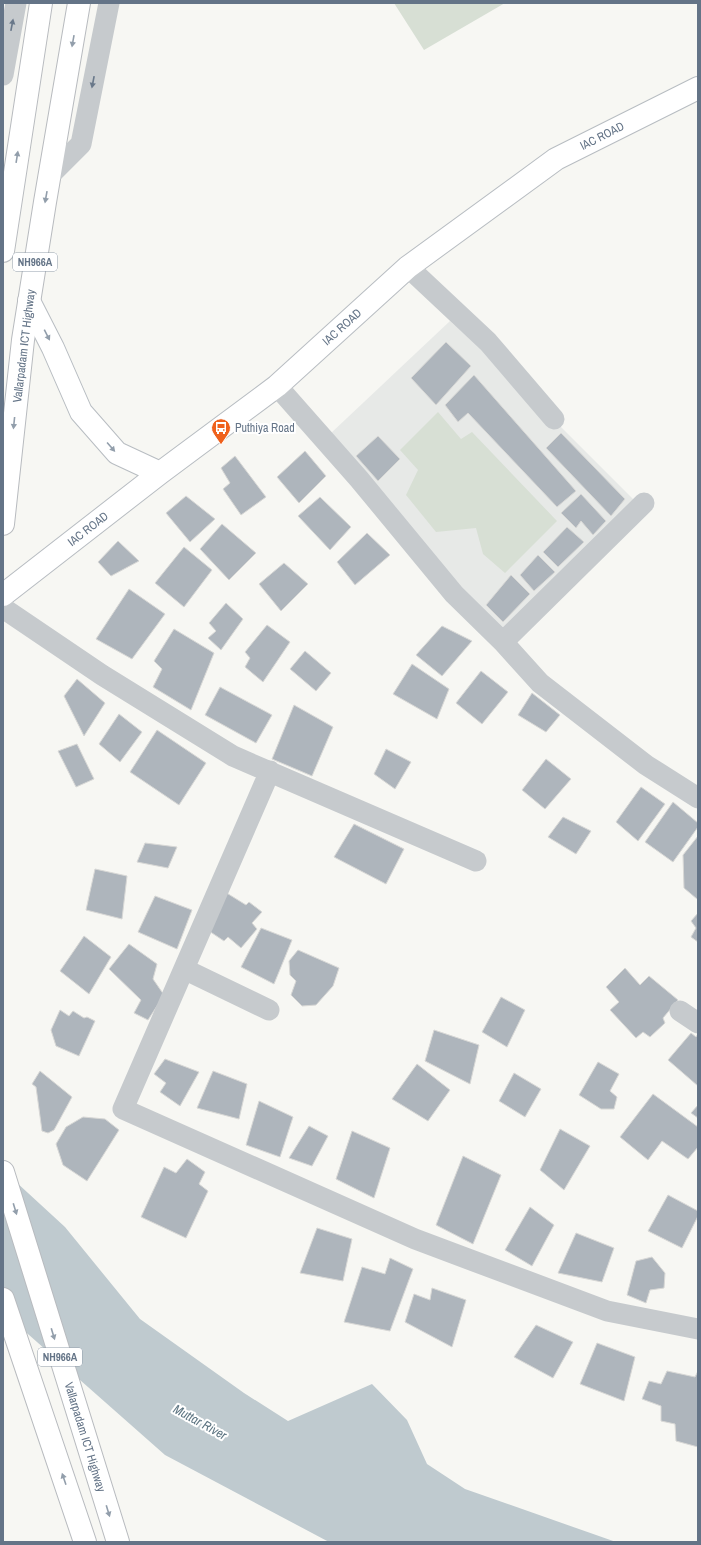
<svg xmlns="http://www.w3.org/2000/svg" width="701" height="1545" font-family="'Archivo Narrow',sans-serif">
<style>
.built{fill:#e7e9e7}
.green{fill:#d7dfd4}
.water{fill:#bfcacf}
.building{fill:#aeb5bc;stroke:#d8d8d6}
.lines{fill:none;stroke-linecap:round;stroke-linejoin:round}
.secondary-casing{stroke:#b8bdc2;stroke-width:24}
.trunk-casing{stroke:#b8bbbf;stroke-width:24}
.minor{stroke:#c6cacd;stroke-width:21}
.secondary{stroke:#fff;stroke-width:22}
.trunk{stroke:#fff;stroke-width:22}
.oneway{fill:#69788a}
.oneway2{fill:#929eab}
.labels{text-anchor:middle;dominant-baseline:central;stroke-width:4;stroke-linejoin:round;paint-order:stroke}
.shield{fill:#fff;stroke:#929eab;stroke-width:1}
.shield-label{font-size:11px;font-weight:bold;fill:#647487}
.street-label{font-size:12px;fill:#647487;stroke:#fff}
.poi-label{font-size:12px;fill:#647487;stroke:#fff;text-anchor:start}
.water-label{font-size:13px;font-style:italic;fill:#5f7683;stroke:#fff}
</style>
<rect width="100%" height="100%" fill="#f7f7f3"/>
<path class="built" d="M450,321L503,369L634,500L501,631L430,555L330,434Z"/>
<path class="green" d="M394,3H505L424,50Z
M438,412L461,439L472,432L557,521L505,573L483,554L476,528L436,532L406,495L418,470L400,450Z"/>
<path class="water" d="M3,1170L65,1227L140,1319L244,1393L288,1421L372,1384L407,1420L427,1464L465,1489L616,1542H329L165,1455L3,1312Z"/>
<path class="building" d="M446,342L471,366L436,405L411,378Z
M474,375L576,491L557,507L468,413L458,422L445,405Z
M561,433L625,499L611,516L546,448Z
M378,436L400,459L378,481L356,456Z
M305,451L326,476L299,503L277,477Z
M235,456L266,497L241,515L223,489L230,483L221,468Z
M581,494L606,521L593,535L581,521L576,528L561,513Z
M186,496L215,519L190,542L166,513Z
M320,497L351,527L330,550L298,516Z
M222,524L256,553L229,580L200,549Z
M567,527L584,542L558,567L543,552Z
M367,533L390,555L355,585L337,562Z
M118,541L139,561L111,576L98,562Z
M184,547L212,570L184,607L155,583Z
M538,555L555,572L534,591L520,575Z
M284,563L308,584L281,611L259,584Z
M511,575L530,594L503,622L486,605Z
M129,589L165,614L132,659L96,639Z
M226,603L243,619L221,650L208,638L216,631L209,623Z
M267,625L290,642L263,682L245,667L250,658L245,652Z
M442,626L472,641L442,676L416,655Z
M174,629L214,653L191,710L153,687L162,669L154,661Z
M305,651L331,673L316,691L290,669Z
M412,664L449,689L437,719L393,694Z
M481,671L508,692L482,724L456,703Z
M77,679L105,703L84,736L64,696Z
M220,687L272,715L256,743L205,715Z
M532,693L560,715L546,732L518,715Z
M294,705L333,727L312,776L272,759Z
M119,714L142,732L120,762L99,744Z
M157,730L206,763L179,805L130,772Z
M77,744L94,779L76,787L58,751Z
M386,749L411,762L395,789L374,774Z
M546,759L571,779L545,809L522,790Z
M641,787L665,804L638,841L616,822Z
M673,802L698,823V827L673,862L645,842Z
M563,817L591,831L576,854L548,837Z
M354,824L404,849L386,884L334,857Z
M698,836V898L697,899L684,888L683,855Z
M145,843L177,847L168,868L137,862Z
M95,869L127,876L122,919L86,910Z
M225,892L246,905L249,902L262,912L252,923L257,929L241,948L228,937L224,941L206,929Z
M155,896L192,910L177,949L138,932Z
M698,913V942L691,937L696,928L691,921Z
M261,928L292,940L274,984L241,967Z
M84,936L111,957L89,994L60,971Z
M129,944L157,964L153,979L164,995L148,1020L134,1013L141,1000L109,969Z
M298,950L339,968L333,986L316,1005L302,1006L291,995L296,981L290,975L289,961Z
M625,968L640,985L649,976L678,1000L663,1018L665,1023L650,1037L643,1032L636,1038L610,1010L619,1002L606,987Z
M501,997L525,1010L507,1047L482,1032Z
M60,1010L69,1016L73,1011L84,1018L87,1017L95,1021L79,1056L56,1046L51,1030Z
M434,1030L479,1045L470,1084L425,1061Z
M691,1033L696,1037L698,1034V1086L668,1060Z
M165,1059L199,1072L180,1106L160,1092L166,1083L154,1074Z
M598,1062L619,1074L610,1091L617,1097L614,1109H601L579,1095Z
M417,1064L450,1090L428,1121L392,1099Z
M40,1071L72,1097L54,1130L48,1133L42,1131L36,1087L32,1084Z
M213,1071L247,1084L239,1119L197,1108Z
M514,1073L541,1089L525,1117L499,1101Z
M653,1094L698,1127V1147L688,1159L662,1141L648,1160L620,1137Z
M259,1101L293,1117L280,1157L246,1145Z
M698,1105V1118L691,1113Z
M83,1117L105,1119L119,1130L87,1181L63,1165L56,1144L66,1127Z
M309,1126L328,1136L312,1166L289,1158Z
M560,1129L590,1146L564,1190L540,1170Z
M352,1131L390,1148L374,1198L336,1179Z
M463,1156L501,1175L473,1244L436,1225Z
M187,1159L205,1172L199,1184L208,1191L186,1238L141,1217L164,1167L176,1173Z
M668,1195L698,1211V1216L682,1248L648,1231Z
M530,1207L554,1225L532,1266L505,1250Z
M317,1228L352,1239L343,1281L300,1273Z
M576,1233L614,1248L602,1282L558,1273Z
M652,1257L665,1273L664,1288L650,1290L646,1303L627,1295L636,1261Z
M390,1258L413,1269L390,1331L344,1322L362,1267L385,1274Z
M432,1288L466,1300L452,1347L405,1322L414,1294L430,1300Z
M536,1325L573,1342L553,1378L514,1357Z
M597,1343L635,1357L624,1401L580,1384Z
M667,1371L695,1377L698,1371V1447L676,1441L675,1424L661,1421V1406L642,1399L649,1381L661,1384Z"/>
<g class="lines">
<defs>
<path id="secondary" d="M29,301L53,348L81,412L117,453L160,473
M3,595L160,473L277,386L408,267L556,159L698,88"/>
<path id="trunk" d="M3,251L41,3
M3,524L23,340L45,202L79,3
M3,1172L118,1542
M3,1299L85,1542"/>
</defs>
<use href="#secondary" class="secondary-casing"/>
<use href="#trunk" class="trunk-casing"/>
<path class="minor" d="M3,75L16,3
M49,176L81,144L109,3
M408,267L488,342L554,419
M277,386L359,479L454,594L503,642L540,683L646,765L698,798
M3,608L102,675L233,756L476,861
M503,642L644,503
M270,771L123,1109L415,1239L607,1311L698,1329
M184,969L269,1010
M680,1011L698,1023"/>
<use href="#secondary" class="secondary"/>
<use href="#trunk" class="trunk"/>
</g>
<defs><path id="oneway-solid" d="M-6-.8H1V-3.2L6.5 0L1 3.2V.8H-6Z"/></defs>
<g class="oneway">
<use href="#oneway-solid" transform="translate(12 25) rotate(-79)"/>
<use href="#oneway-solid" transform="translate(93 82) rotate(101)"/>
</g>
<g class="oneway2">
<use href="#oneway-solid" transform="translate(73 41) rotate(100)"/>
<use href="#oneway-solid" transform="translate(17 157) rotate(-81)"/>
<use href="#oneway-solid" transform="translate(46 197) rotate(100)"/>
<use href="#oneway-solid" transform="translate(47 335) rotate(63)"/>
<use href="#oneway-solid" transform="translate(14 423) rotate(96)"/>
<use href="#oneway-solid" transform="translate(111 447) rotate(49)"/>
<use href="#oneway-solid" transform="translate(15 1209) rotate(73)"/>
<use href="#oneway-solid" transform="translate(53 1334) rotate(73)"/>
<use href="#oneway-solid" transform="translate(64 1479) rotate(-109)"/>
<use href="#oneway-solid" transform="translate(108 1511) rotate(73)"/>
</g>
<defs>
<symbol id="bus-pin" viewBox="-11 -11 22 30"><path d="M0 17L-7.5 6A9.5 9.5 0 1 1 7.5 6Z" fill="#ef611c" stroke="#fff"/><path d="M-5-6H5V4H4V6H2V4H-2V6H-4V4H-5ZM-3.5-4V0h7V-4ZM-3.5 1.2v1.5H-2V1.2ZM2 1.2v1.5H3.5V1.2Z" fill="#fff"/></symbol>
</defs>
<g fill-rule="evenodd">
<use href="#bus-pin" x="210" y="417" width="22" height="30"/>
</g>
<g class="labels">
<g class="shield">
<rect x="13" y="253" width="44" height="18" rx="3"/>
<rect x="38" y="1348" width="44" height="18" rx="3"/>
</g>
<g class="shield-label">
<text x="35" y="262">NH966A</text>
<text x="60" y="1357">NH966A</text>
</g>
<g class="street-label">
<text transform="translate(602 136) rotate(-27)">IAC ROAD</text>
<text transform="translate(342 327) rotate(-42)">IAC ROAD</text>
<text transform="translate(24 346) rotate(-83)">Vallarpadam ICT Highway</text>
<text transform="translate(88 529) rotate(-38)">IAC ROAD</text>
<text transform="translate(85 1437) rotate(73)">Vallarpadam ICT Highway</text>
</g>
<g class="poi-label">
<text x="235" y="428">Puthiya Road</text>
</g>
<g class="water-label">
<text transform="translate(200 1422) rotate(29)">Muttar River</text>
</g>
</g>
<rect width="701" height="1545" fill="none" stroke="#647487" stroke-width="8"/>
</svg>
